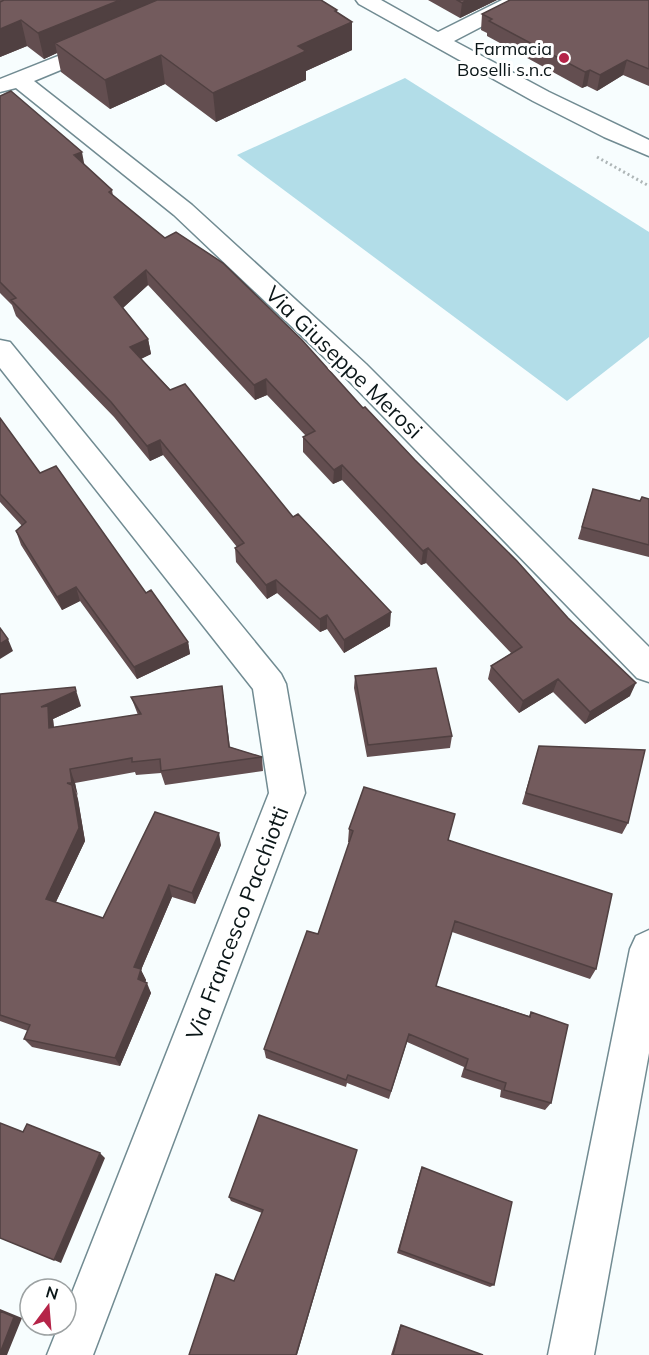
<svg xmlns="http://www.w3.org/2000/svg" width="649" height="1355" font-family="Mulish,sans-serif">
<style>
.green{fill:#b2dde8}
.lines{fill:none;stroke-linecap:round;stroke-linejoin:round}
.minor-casing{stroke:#718b92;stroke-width:3}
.path{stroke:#aeb6b7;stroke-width:3;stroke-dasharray:2 3;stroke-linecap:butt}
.minor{fill:#fff;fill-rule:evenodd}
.wall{fill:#634e50}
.shaded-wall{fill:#504041}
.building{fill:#735b5d;stroke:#504041;stroke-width:1.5}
.poi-dot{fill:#b52448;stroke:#fff;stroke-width:2}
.labels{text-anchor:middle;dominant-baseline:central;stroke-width:6;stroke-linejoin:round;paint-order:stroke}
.far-poi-label{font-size:18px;fill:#0b1618;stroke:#fff;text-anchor:end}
.street-label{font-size:22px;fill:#0b1618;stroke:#fff}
</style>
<rect width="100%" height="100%" fill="#f7fdfe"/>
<path class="green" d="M405,78L649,232V337L567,401L237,155Z"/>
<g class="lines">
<defs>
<path id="minor" d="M356,0H381L438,32L502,0H528L525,4L454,41L549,92L649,140V156L604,137L533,101L359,4Z
M101,39L109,40L112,45L109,50L34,81L192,205L366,364L649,647V682L637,678L346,378L174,215L16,88L0,92V79Z
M0,340L10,342L281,674L286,684L305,793L93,1355H47L59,1325H66V1308L269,793L253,689L0,368Z
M649,930V1053L594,1355H548L630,949L636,936Z"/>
</defs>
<use href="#minor" class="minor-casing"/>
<path class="path" d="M597,157L649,186"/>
<use href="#minor" class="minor"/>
</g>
<path class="wall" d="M0,0L337,10V12L352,22V50L306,71V80L216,122L165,84L110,109L61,72L57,53L44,59L27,46L0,57Z
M428,0H497L460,18Z
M649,0V86L623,75L597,91L587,86L582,88L487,36V33L481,30L482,14Z
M0,96L85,165L112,190L113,196L363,408L630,696L585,724L553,692L519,713L488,679L491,666L511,653L426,563L421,565L342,480L333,484L303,452V437L306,436L267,395L255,400L148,285L123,308L148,339L151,354L141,359L293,517L390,626L344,653L327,629L320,632L277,593L267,599L236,562L235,548L237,547L163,455L150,461L114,417L16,316L12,305L0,293Z
M0,418L40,473L188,642L190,654L137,679L80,601L62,610L21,545L16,531L22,526L0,502Z
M593,489L640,501L649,499V557L578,539Z
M355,676L452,736L450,748L367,757L354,688Z
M222,686L230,747L262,757L263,771L165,785L161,773L136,775L135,772L75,783L85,841L56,902L103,918L221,845L195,904L172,897L141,970L146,980L145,982L151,993L120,1066L32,1047L24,1039L28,1031L0,1021V694L81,706L53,719L54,727L138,715L131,697Z
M539,746L628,823L622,834L522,804Z
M349,829L449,840L596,969L590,979L452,932L436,986L529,1016L531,1012L551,1103L545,1110L500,1097L501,1090L461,1077L464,1067L407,1042L389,1099L347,1083L346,1087L266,1058L264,1049L318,934L350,842H348Z
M356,1155L234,1281L262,1213L231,1201L229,1197Z
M422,1167L494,1285L490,1287L397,1253L420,1172Z
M401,1325L483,1355H391L400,1326Z"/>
<path class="shaded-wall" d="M120,0H185L55,43L57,53L44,59L38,33Z
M467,0H497L460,18L462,3Z
M337,10V28L352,22V50L306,71V80L216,122L213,93L298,46Z
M21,20L27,46L0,57V29Z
M161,55L165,84L110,109L105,80Z
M627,60L623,75L597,91L600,75Z
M590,70L587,86L582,88L585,72Z
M82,152L85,168L74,155Z
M146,270L148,285L117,313L114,297Z
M148,339L151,354L132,363L130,347Z
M266,379L267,395L255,400L254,385Z
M160,440L163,455L150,461L147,446Z
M342,465V480L333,484L334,470Z
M428,548L426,563L421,565L423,551Z
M276,580L277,593L267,599L266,585Z
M76,587L80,601L62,610L57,597Z
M391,612L390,626L344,653V640Z
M327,615V629L320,632V619Z
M8,639L13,651L0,659V644Z
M188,642L190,654L137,679L134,667Z
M558,679L553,692L519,713L523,701Z
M636,683L630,696L585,724L590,712Z
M75,687L81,706L53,719L55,742L41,707Z
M70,769L75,783L78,796L72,783Z
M72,785L78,799L85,841L52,910L46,899Z
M219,833L221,845L195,904L192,893Z
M169,885L172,897L141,970L146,980L143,989L134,967Z
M147,983L151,993L120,1066L115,1058Z
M357,1150L297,1355H296Z
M100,1153L105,1158L61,1263L54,1260Z
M0,1309L22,1318L7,1355H0Z"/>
<path class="building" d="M4,0H120L38,33L21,20L0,29V2Z
M157,0H321L337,10L335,11L352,22L298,46L306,51L213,93L161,55L105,80L55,43Z
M457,0H467L462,3Z
M510,0H649V69L627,60L600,75L590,70L585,72L489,21L492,19L482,14Z
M11,91L82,152L74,155L112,190L109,192L165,238L176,232L223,263L302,340L363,408L365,407L415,460L517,561L568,618L636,683L590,712L558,679L523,701L491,666L522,647L428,548L423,551L342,465L334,470L303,437L315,431L266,379L254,385L146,270L114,297L148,339L130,347L170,390L185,384L293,517L298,514L391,612L344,640L327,615L320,619L276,580L266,585L235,548L244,543L160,440L147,446L111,402L11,300L16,298L0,282V96Z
M0,418L40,473L56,466L146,593L151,590L188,642L134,667L76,587L57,597L16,531L26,522L0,494Z
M593,489L640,501L642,497L649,499V545L582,527Z
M0,628L8,639L0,644Z
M436,668L452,736L368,745L355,676Z
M222,686L229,747L262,757L161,771L160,759L132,762V758L70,769L72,783H67L72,785L79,828L46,899L103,918L155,812L219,833L192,893L169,885L134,967L141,969L138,979L147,983L115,1058L24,1039L30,1025L0,1015V694L75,687L76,691L41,707L48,706L49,728L141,714L131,697Z
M539,746L645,750L628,823L526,793Z
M364,787L455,814L448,840L612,894L596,969L455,921L436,986L530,1017L531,1012L568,1025L551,1103L504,1090L506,1083L465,1069L468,1059L409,1034L391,1091L348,1075L346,1080L264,1049L307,931L318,934L353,831L349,829Z
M259,1115L357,1150L296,1355H189L216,1274L234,1281L263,1210L229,1197Z
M0,1123L23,1132L27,1124L100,1153L54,1260L0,1238Z
M422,1167L512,1202L494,1285L399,1250Z
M0,1311L14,1317L0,1353Z
M401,1325L483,1355H393Z"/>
<circle class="poi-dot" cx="564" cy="58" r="6"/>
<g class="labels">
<g class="far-poi-label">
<text x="552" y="48">Farmacia<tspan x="552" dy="21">Boselli s.n.c</tspan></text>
</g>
<g class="street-label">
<text transform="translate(344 362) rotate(44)">Via Giuseppe Merosi</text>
<text transform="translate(237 923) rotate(-69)">Via Francesco Pacchiotti</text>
</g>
</g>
<g transform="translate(48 1307) rotate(16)"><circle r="28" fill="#ffffff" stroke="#9da2a3" stroke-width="1.5"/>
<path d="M0-4.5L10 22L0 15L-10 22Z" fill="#b52448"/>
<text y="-9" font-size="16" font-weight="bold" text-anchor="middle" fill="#0b1618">N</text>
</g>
</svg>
